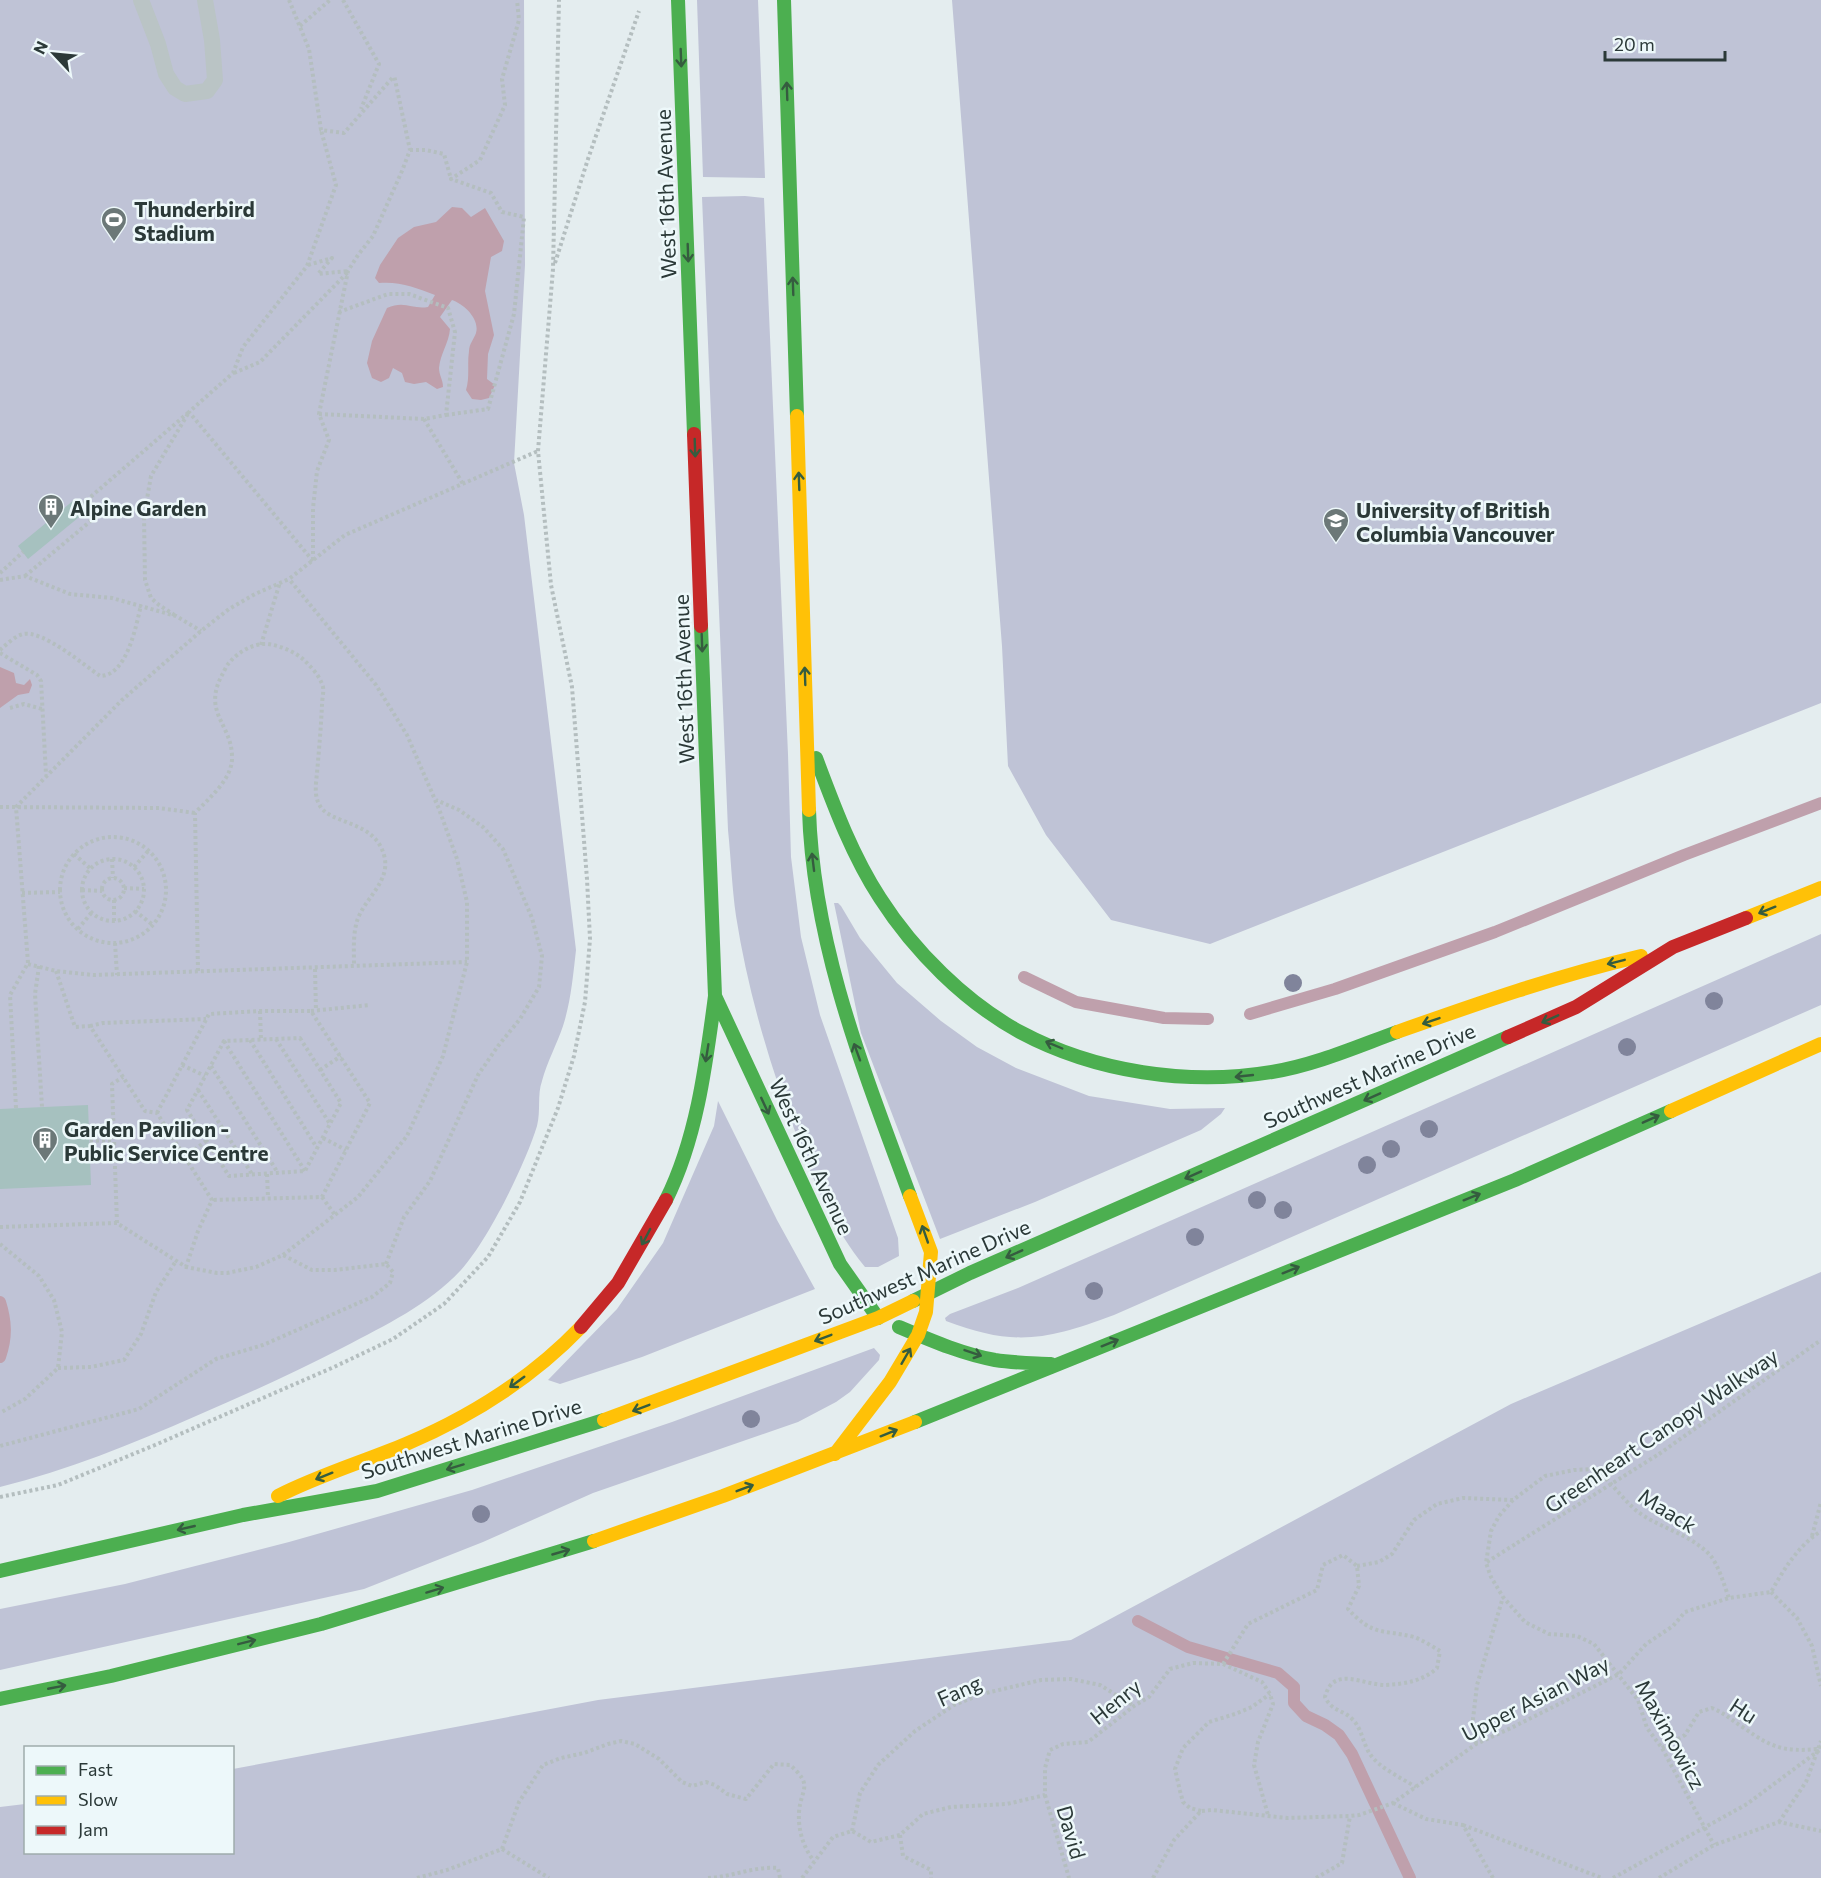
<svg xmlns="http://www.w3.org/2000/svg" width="1821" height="1878" font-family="Commissioner,sans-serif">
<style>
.green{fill:#bfc3d6}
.water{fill:#bfa0ac}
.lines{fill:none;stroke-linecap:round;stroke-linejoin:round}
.stream{stroke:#bfa0ac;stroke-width:12}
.building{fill:#a6c1bf}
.path{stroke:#b4bebf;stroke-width:4;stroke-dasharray:3 3;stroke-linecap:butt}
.lane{stroke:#bac4c5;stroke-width:16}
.fast{stroke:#4caf50;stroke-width:14}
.slow{stroke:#ffc107;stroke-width:14}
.jam{stroke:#c62828;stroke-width:14}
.path-bridge{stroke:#b4bebf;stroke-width:4;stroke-dasharray:3 3;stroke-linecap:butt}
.tree{fill:#80849b}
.oneway{stroke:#355c3f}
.labels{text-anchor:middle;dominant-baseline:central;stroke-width:5;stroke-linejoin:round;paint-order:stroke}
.street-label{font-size:21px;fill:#2b3938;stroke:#edf8fa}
.poi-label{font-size:21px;font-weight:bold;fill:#2b3938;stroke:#edf8fa;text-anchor:start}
</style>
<rect width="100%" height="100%" fill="#e4edef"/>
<path class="green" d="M0,0H524L525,265L514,463L524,515L576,950C573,976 571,1001 563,1026C557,1044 547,1062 542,1081C537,1095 541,1111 537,1126C525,1165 488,1240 461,1270C428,1305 386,1325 344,1347C296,1372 247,1394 196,1416C132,1444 68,1470 0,1487Z
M697,0H758L765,178L703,177Z
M952,0H1821V703L1210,944L1111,920L1046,835L1008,766L1002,646Z
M745,196L764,198L788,754L791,857L801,937L820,1015L898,1238L899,1256L878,1267H865C834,1229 815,1185 798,1139C770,1067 748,992 736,916C732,888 731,859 728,830L702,197Z
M834,903H838L841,906L860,938L897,983L941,1021L977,1047L1016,1068L1089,1096L1170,1109L1225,1108L1221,1114L1201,1130L1035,1202L940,1239L861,1033Z
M1821,934V1005L1114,1315C1047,1340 1014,1347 946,1321L945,1318L950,1314L1018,1288Z
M718,1101L777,1220L815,1289L642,1357L560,1384L548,1380L617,1309L663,1243L714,1126Z
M1821,1272V1878H0V1807L25,1804L26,1852H232L233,1769L598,1700L1071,1640L1511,1404Z
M874,1348L880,1355L879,1360L850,1392L836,1402L798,1422L593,1493L483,1542L364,1589L0,1670V1609L125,1584L289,1542L472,1490L672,1422Z"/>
<path class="water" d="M452,207L462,208L471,217L485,208L504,241L502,251L491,257L485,291L494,335L488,354L487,379L495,385L489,398L481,400L472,399L466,390C470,377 467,364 469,351C469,344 474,339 476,333C480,319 464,304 452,300L440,317L450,329C449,343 440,354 439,368C439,375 443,380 443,387L437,389L426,382L414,384L405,382L402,373L393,368L389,378L381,382L372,378L367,363L372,341L387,308C405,300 413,310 428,307L435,295C417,288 399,281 379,283L375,278L380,265L398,238L414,227L436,222Z
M0,667L14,673L16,683L24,685L30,679L32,685L29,693L18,695L0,708Z"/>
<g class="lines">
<path class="stream" d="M1024,977L1076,1002L1164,1018L1208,1019
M1250,1014L1335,989L1495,932L1684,855L1821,803
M0,1302C6,1321 7,1337 0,1357
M1138,1621L1188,1647L1278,1673L1294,1687V1703L1306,1716L1325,1725L1339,1735L1352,1754L1410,1878"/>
</g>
<path class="building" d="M74,500L84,513L28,559L18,546Z
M88,1105L91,1185L0,1189V1109Z"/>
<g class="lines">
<path class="path" d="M289,0L309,49L321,130L344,133L394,76
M343,0L379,64L361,109
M300,26L330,0
M410,150H426L444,154L451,179
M555,263L588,159L639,11
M308,265L332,258L318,274L348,271
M234,373L260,362L348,272
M319,414L424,419L446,415L455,332L448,308L409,294H388L339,312
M446,415L488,409L514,314L524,217L502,212L491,193L451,179L480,160L505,105L502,79L519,20L517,0
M424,419L463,484
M79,507L87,500
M313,560V508L317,471L329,440L319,414L348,271L358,255L373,236L402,171L410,150L394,75
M313,561L189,412L233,373L243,347L307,266L336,185L321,130
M0,573L23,552
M25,576L99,514L87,500L189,412L151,476L144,516L145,580L151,598L159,605L176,616
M0,580L25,576L70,594L112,598L176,616L201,631
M261,645L280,582
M0,650C7,644 15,636 23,634C43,630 84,665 100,676C127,676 136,626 141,605
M0,653L37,675L41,681L46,775
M10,708L24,704L42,709
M0,807L159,808L195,813
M60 890a53 53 0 1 1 106 0a53 53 0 1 1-106 0Z
M74,854L91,869
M112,859L113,878
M82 890a31 31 0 1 1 62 0a31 31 0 1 1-62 0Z
M134,867L149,850
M102 889a11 11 0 1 1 22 0a11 11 0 1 1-22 0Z
M124,888L144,889
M82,890L102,891
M22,893L60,892
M114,900V921
M135,911L153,925
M78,929L92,912
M115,943L117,975
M28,964L56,971L93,975L467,962
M39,966L35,994L42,1107
M315,969L316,1011
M56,971L75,1027L90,1026L145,1111L157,1113L212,1200L198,1231L186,1267
M198,971L195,813C208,799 233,779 232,757C232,724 202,713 222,675C224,672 226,666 229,663C238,652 253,643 268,644C281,646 296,652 305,661C312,668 320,676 323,687C324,692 322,699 322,705C321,727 319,750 317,773C316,783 314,795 319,804C328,825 374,819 384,855C392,883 361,900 356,925C353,938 354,952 354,966
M260,1011L261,1040
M311,1011L370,1005
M90,1026L103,1023L206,1019
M300,1038L341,1103L305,1171L229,1176L187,1110L224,1041Z
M276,1039L330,1124
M250,1040L317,1148
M224,1041L305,1171
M182,1065L205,1076
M211,1066L278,1173
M320,1070L341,1056
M198,1090L252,1174
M16,1108L10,995L28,963L16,807L122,700L201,631L229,609L255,594L289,579L345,535L538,451
M157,1113L209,1014L260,1011H311L370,1103L322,1197L212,1200
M323,1138L346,1150
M90,1141L114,1140
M185,1157L206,1141
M267,1174L268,1198
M322,1197L335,1215
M117,1223L112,1084L123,1077
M0,1227L117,1223L186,1267L217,1273H227L256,1267L283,1255L312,1270H335L386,1264L393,1272L390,1283L372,1297L263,1345L216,1359L139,1409L0,1446
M0,1244L39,1276L54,1300L62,1332L58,1368L25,1399L0,1413
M283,1255L358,1197L407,1136L443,1056L467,962V902L457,859L439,809L407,735L376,685L289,579
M386,1264L404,1217L430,1181L478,1075L498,1046L520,1019L539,987L542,956L532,918L503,849L483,827L459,810L436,800
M58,1368L91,1367L124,1360L141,1334L156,1292L176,1261
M1659,1454L1821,1340
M0,1497L58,1485L155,1445L334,1367L393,1339L444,1304L488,1257L520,1202L558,1108L574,1056L585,1002L590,939L587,879L572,687L551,585L538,451L553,269L559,0
M1513,1500L1499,1516L1491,1531L1486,1563L1491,1577L1503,1597L1525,1622L1549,1634L1577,1636L1594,1644L1638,1700L1647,1728L1662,1748L1714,1845
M1812,1536L1821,1502
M1487,1562L1517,1543
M1357,1566L1379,1562L1392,1554L1414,1520L1437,1504L1463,1498L1513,1500L1545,1476L1574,1470L1595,1469C1611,1481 1622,1499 1638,1512C1660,1528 1690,1534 1710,1555C1719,1566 1724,1585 1729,1598
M1771,1592L1797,1618L1812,1646L1821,1686
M1223,1664L1248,1624L1317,1590L1323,1565L1343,1555L1357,1566L1359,1586L1348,1609C1374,1637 1382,1629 1414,1637C1422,1640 1432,1646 1440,1651L1437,1668C1423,1681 1405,1684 1385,1685C1363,1685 1333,1665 1325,1697C1332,1712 1343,1709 1353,1720C1362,1729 1363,1744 1370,1754C1378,1767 1403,1779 1416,1787
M1476,1744L1473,1719L1477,1685L1503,1597
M1662,1748L1685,1735L1699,1712L1712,1708C1725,1713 1732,1721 1744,1728C1772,1748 1784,1752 1818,1749L1821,1746
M1045,1795L1069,1878
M1393,1803L1426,1819L1463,1825L1493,1878
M1201,1811L1190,1808L1183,1802L1180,1791L1175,1769L1183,1748L1209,1722L1235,1714L1252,1707L1270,1694
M1779,1822L1806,1782L1821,1741
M1463,1825L1602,1878
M852,1831L860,1793L878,1765L915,1731L954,1705L982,1694L1041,1680L1071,1679L1100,1685L1134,1706
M900,1835L903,1856L931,1870V1878
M502,1849L519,1802L543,1765L561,1758L584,1753L608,1744L621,1741L635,1744L659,1759L682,1782L692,1786L706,1782L715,1785L727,1794L746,1799L774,1764L790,1765C814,1786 801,1788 799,1812C798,1830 803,1847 814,1861
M417,1878L447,1870L502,1849L549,1878
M708,1878C732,1877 754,1866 778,1868L780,1878
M802,1878L833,1837L852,1831L871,1842L900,1835L923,1814L951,1807L1007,1804L1045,1795V1768L1050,1750L1063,1744L1088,1742L1134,1706L1149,1697L1170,1669L1193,1663L1223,1664L1262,1682L1270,1694L1273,1704L1258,1742L1254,1765L1268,1815
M1153,1878L1174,1840L1201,1811L1212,1810L1287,1818L1350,1816L1359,1815L1393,1803L1476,1744L1511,1728L1619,1674L1646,1644L1673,1626L1685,1612L1729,1598L1771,1592C1784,1569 1798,1546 1821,1531
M1316,1878L1342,1863L1350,1816
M1659,1878L1714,1845L1779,1822L1821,1831"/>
<path class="lane" d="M141,0L158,44L166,74L175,88L185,94L207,91L215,80L212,40L205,0"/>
<path class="fast" d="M678,0L694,434
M784,0L797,416
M701,626L715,996L840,1264L878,1318
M816,758C834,806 852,855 880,898C914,951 965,1002 1020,1032C1095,1072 1188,1086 1272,1072C1315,1065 1356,1047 1397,1032
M809,810C813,945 864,1071 910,1196
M666,1200C697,1138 706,1064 715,996
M913,1301L970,1273L1508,1037
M899,1327C930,1340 962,1354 995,1360C1014,1363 1032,1363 1051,1364
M915,1422L1515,1180L1671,1111
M0,1571L243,1515L377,1491L604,1420
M0,1699L111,1676L321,1624L594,1541"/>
<path class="slow" d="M797,416L809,810
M1746,918L1821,888
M1397,1032C1479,1003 1556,976 1641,956
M1671,1111L1821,1044
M604,1420L878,1318L913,1301
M835,1454L890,1382L918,1335L926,1312L931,1252L910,1196
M278,1496C319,1475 363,1462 406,1444C472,1416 531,1379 581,1327
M594,1541L723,1496L915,1422"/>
<path class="jam" d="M694,434L701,626
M1508,1037L1576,1007L1673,947L1746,918
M581,1327L618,1283L666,1200"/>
<path class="path-bridge" d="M1517,1543L1659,1454
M1613,1878L1747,1804L1821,1749"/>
</g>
<g class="tree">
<circle cx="1293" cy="983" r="9"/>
<circle cx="1714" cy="1001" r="9"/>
<circle cx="1627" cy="1047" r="9"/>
<circle cx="1429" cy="1129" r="9"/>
<circle cx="1391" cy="1149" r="9"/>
<circle cx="1367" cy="1165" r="9"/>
<circle cx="1257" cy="1200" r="9"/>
<circle cx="1283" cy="1210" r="9"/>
<circle cx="1195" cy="1237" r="9"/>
<circle cx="1094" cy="1291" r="9"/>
<circle cx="751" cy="1419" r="9"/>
<circle cx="481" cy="1514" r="9"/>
</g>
<defs><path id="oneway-shaft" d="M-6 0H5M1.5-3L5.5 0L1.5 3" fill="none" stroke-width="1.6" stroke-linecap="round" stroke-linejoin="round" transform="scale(1.5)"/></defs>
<g class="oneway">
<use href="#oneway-shaft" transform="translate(681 58) rotate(88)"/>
<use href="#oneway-shaft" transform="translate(787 91) rotate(-92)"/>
<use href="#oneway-shaft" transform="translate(688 253) rotate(88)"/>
<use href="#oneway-shaft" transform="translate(793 286) rotate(-92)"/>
<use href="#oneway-shaft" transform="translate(695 448) rotate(88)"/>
<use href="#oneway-shaft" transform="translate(799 481) rotate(-92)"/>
<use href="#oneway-shaft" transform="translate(702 643) rotate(88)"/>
<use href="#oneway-shaft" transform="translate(805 676) rotate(-92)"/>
<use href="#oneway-shaft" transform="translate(813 862) rotate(-97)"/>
<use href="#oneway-shaft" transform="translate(1767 910) rotate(158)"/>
<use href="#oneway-shaft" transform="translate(1616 962) rotate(166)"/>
<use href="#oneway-shaft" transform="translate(1550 1019) rotate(156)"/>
<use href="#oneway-shaft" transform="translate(1431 1021) rotate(161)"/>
<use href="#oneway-shaft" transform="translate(1054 1045) rotate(-157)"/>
<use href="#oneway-shaft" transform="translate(857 1052) rotate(-110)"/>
<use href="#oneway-shaft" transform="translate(707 1053) rotate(99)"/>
<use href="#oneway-shaft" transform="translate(1244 1076) rotate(174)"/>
<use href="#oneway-shaft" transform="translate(1372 1097) rotate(156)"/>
<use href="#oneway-shaft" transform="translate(765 1106) rotate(65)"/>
<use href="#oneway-shaft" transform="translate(1651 1119) rotate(-24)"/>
<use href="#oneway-shaft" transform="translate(1193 1175) rotate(156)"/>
<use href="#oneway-shaft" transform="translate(1472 1197) rotate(-22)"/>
<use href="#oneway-shaft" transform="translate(925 1234) rotate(-109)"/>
<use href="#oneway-shaft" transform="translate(646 1237) rotate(118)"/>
<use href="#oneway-shaft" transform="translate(1014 1254) rotate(156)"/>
<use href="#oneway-shaft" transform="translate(1291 1270) rotate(-22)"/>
<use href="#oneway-shaft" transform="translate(823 1338) rotate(159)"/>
<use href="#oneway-shaft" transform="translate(1110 1343) rotate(-22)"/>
<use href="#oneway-shaft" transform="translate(973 1353) rotate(19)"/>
<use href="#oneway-shaft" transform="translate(906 1356) rotate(-60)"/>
<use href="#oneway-shaft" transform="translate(517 1382) rotate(144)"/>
<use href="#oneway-shaft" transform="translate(641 1408) rotate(159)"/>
<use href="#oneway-shaft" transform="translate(889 1433) rotate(-22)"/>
<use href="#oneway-shaft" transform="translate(455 1467) rotate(163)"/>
<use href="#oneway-shaft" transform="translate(324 1476) rotate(158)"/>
<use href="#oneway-shaft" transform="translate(745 1488) rotate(-21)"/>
<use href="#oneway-shaft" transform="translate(186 1528) rotate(167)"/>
<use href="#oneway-shaft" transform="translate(561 1552) rotate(-16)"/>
<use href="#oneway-shaft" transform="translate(435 1590) rotate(-17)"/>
<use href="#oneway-shaft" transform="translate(247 1642) rotate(-14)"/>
<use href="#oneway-shaft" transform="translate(57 1687) rotate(-11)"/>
</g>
<defs>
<symbol id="stadium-pin" viewBox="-11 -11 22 30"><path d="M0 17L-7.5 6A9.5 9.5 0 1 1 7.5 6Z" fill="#6c7878" stroke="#edf8fa"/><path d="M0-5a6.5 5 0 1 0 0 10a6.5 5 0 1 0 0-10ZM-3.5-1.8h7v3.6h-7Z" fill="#fff"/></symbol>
<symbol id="building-pin" viewBox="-11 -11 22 30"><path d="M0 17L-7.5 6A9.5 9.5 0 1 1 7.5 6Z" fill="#6c7878" stroke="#edf8fa"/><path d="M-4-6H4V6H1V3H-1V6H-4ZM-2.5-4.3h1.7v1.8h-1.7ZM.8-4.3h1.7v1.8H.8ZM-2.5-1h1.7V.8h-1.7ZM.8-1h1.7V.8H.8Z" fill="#fff"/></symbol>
<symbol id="university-pin" viewBox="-11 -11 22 30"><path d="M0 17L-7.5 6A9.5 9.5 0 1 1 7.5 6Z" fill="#6c7878" stroke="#edf8fa"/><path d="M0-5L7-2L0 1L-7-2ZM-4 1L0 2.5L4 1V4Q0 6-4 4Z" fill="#fff"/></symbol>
</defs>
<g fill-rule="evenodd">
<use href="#stadium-pin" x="99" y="205" width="30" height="40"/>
<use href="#building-pin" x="36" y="492" width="30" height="40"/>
<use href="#university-pin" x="1321" y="506" width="30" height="40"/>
<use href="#building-pin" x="30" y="1125" width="30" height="40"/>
</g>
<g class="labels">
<g class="street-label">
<text transform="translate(665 194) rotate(-92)">West 16th Avenue</text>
<text transform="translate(683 679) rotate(-92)">West 16th Avenue</text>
<text transform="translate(1369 1075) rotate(-24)">Southwest Marine Drive</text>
<text transform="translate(812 1156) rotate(65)">West 16th Avenue</text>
<text transform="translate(924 1271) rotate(-24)">Southwest Marine Drive</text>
<text transform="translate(1661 1430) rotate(-34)">Greenheart Canopy Walkway</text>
<text transform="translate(471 1438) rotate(-17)">Southwest Marine Drive</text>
<text transform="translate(1668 1510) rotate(32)">Maack</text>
<text transform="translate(959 1690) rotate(-24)">Fang</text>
<text transform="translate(1535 1698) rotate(-27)">Upper Asian Way</text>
<text transform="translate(1115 1701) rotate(-39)">Henry</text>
<text transform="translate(1744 1710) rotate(33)">Hu</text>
<text transform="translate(1671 1734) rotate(61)">Maximowicz</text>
<text transform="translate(1072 1832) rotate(74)">David</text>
</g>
<g class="poi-label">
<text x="134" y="208">Thunderbird<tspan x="134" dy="24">Stadium</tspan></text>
<text x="70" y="507">Alpine Garden</text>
<text x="1356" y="509">University of British<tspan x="1356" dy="24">Columbia Vancouver</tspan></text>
<text x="64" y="1128">Garden Pavilion -<tspan x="64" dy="24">Public Service Centre</tspan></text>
</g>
</g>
<rect x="24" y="1746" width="210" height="108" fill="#edf8fa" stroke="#9facac" stroke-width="1.5"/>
<rect x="36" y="1766" width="30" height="9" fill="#4caf50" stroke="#9facac" stroke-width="1.5"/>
<text x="78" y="1776" font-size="18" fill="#2b3938">Fast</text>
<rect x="36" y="1796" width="30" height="9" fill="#ffc107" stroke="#9facac" stroke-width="1.5"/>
<text x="78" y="1806" font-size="18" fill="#2b3938">Slow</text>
<rect x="36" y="1826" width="30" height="9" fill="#c62828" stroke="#9facac" stroke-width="1.5"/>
<text x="78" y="1836" font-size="18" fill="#2b3938">Jam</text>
<g transform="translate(54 54) rotate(296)" stroke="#edf8fa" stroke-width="4.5" paint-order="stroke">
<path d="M0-4.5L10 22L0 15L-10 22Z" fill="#2b3938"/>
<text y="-9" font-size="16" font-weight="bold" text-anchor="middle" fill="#2b3938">N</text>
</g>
<path d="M1605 51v9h120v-9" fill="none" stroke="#2b3938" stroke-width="3"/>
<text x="1614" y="51" font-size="18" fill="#2b3938" stroke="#edf8fa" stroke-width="4.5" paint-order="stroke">20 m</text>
</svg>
